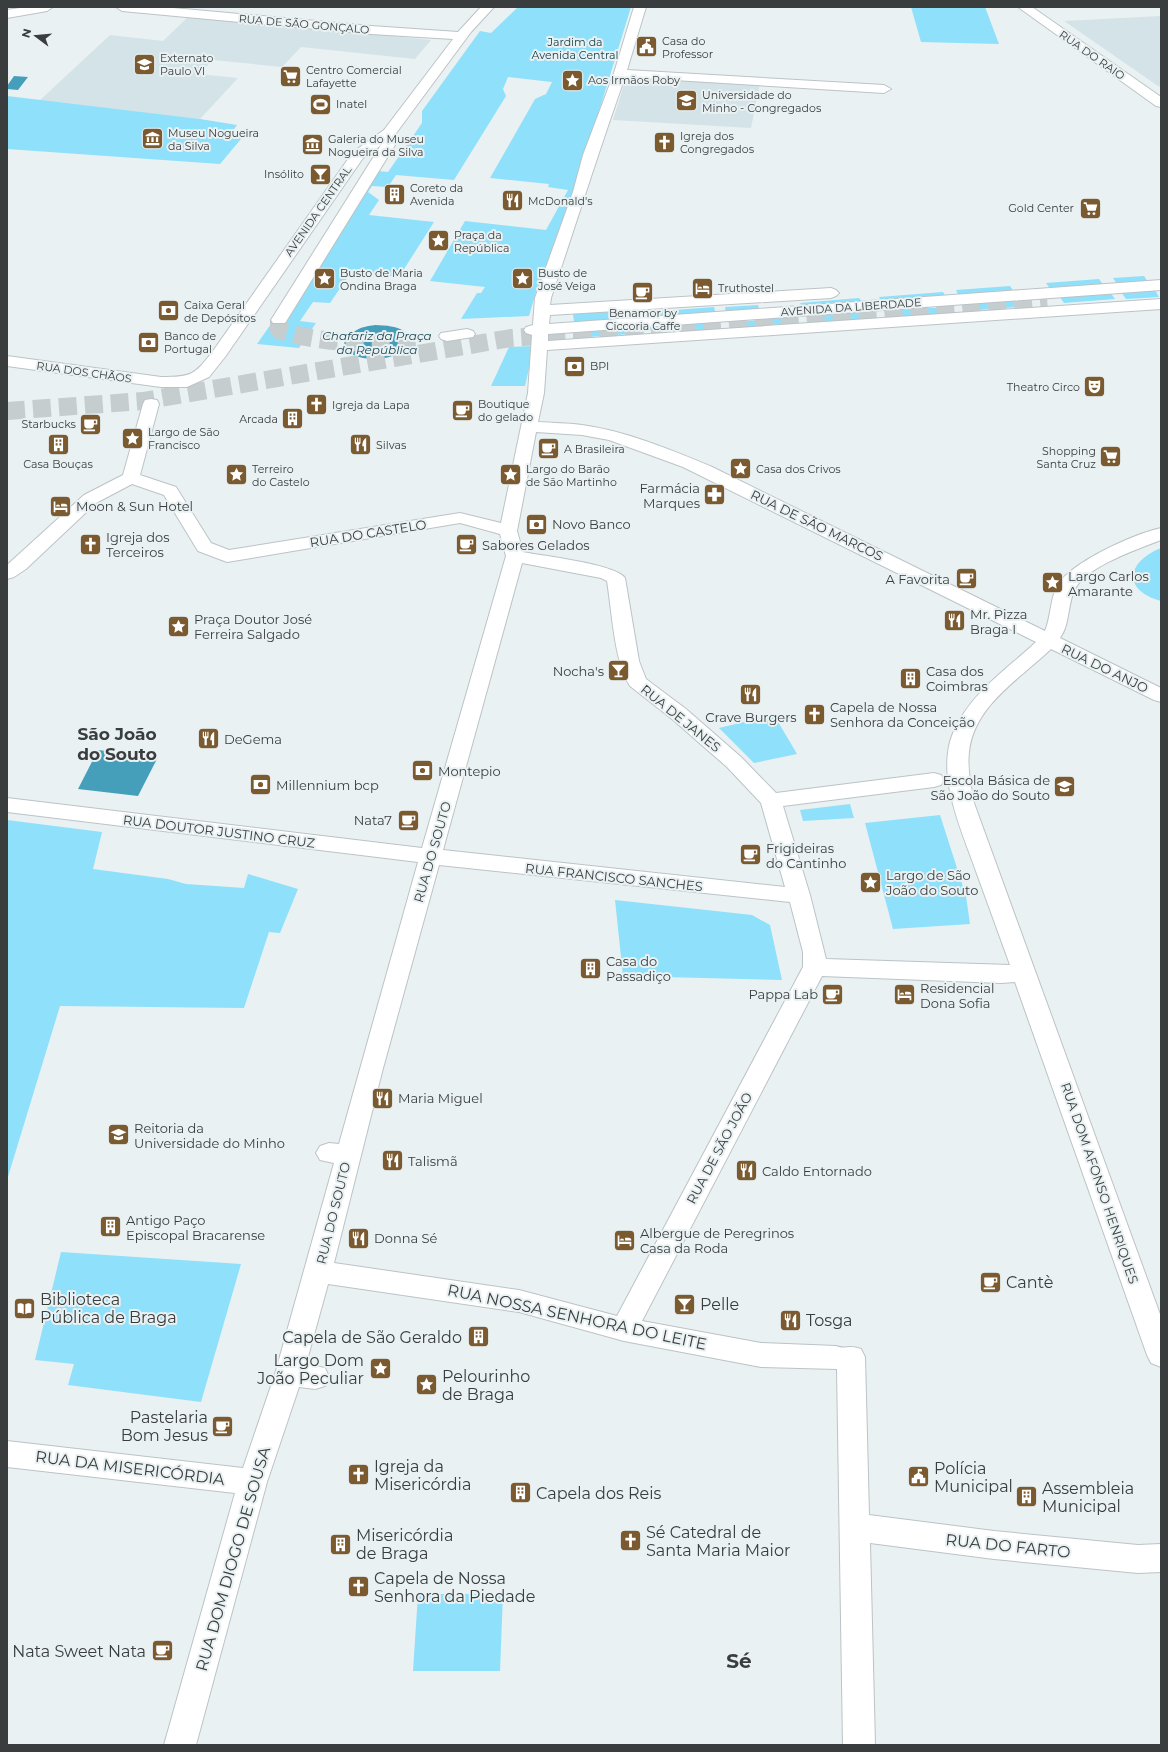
<svg xmlns="http://www.w3.org/2000/svg" width="1168" height="1752" font-family="Montserrat,sans-serif">
<style>
.built{fill:#d4e3e8}
.green{fill:#8fe0fa}
.water{fill:#469fba}
.lines{fill:none;stroke-linecap:round;stroke-linejoin:round}
.major-tunnel{stroke:#c6cdcf;stroke-width:18;stroke-dasharray:18 8;stroke-linecap:butt}
.minor-casing{stroke:#bcc3c6;stroke-width:2}
.major-casing{stroke:#bcc3c6;stroke-width:2}
.minor{fill:#fff;fill-rule:evenodd}
.major{fill:#fff;fill-rule:evenodd}
.labels{text-anchor:middle;dominant-baseline:central;stroke-width:4;stroke-linejoin:round;paint-order:stroke}
.far-street-label{font-size:11px;fill:#3a3d3e;stroke:#e9f1f3}
.far-poi-label{font-size:11px;fill:#3a3d3e;stroke:#e9f1f3;text-anchor:start}
.far-park-label{font-size:11px;fill:#123b47;stroke:#e9f1f3}
.far-water-label{font-size:12px;font-style:italic;fill:#234b57;stroke:#e9f1f3}
.poi-label{font-size:13px;fill:#3a3d3e;stroke:#e9f1f3;text-anchor:start}
.street-label{font-size:13px;fill:#3a3d3e;stroke:#e9f1f3}
.near-poi-label{font-size:16px;fill:#3a3d3e;stroke:#e9f1f3;text-anchor:start}
.near-street-label{font-size:16px;fill:#3a3d3e;stroke:#e9f1f3}
.district-label{font-size:17px;font-weight:bold;fill:#3a3d3e;stroke:#e9f1f3}
.near-district-label{font-size:20px;font-weight:bold;fill:#3a3d3e;stroke:#e9f1f3}
</style>
<rect width="100%" height="100%" fill="#e9f1f3"/>
<path class="built" d="M190,15L431,40L415,59L301,47L282,67L213,60L199,74L238,78L200,119L39,101L110,35L163,41Z
M1161,16V87L1158,86L1064,21Z
M627,75L760,83L751,128L613,120Z"/>
<path class="green" d="M518,7H631L577,183L536,292L529,316L461,319L477,293H481L485,287L430,281L465,221L546,230L568,190L548,187L549,184L490,178L535,99L546,94L552,82L508,77L503,89L506,96L454,180L396,175L388,187L372,186L368,192L379,200L369,215L434,222L399,277L351,272L330,303L313,302L300,321L316,323L299,348L257,344L378,171L388,172L422,123V111L480,31L491,33Z
M911,7H985L999,44L921,42Z
M7,96L200,119L237,125L232,132L246,133L220,164L7,149Z
M1144,276L1148,282L1117,284L1113,278Z
M1099,279L1104,286L1051,290L1046,283Z
M1010,286L1014,292L959,296L956,290Z
M1155,290L1159,297L1126,299L1121,292Z
M943,292L947,299L882,303L879,297Z
M1110,292L1115,299L1064,303L1059,296Z
M859,298L864,304L803,308L800,303Z
M1014,300L1018,307L965,311L961,304Z
M758,305L760,311L726,313L725,307Z
M714,307L716,314L650,318L649,312Z
M902,308H952L955,313L889,317L885,310Z
M638,309L640,317L574,322L573,314Z
M866,312L870,319L814,323L809,315Z
M795,316L799,323L768,325L767,319Z
M762,320L765,326L732,328L731,322Z
M716,322L718,329L652,334L649,326Z
M642,326L644,333L573,338V330Z
M534,346L525,386H491L509,347Z
M1161,548V601C1122,590 1126,562 1161,548Z
M774,715L797,754L754,763L719,728Z
M850,804L854,818L803,821L800,810Z
M940,815L966,896L970,924L893,929L865,823Z
M7,820L102,832L93,869L168,879L186,884L244,888L248,874L298,889L280,933L269,932L244,1008L60,1006L7,1180Z
M615,900L752,915L770,925L782,980L623,976Z
M61,1252L241,1264L201,1402L68,1385L74,1364L35,1360Z
M418,1594H503L500,1671H413Z"/>
<path class="water" d="M14,76L28,77L18,90L7,89V86Z
M375,325C439,326 403,369 359,357C343,352 338,339 355,331C361,327 368,326 375,325Z
M98,750L158,757L138,796L78,789Z"/>
<g class="lines">
<path class="major-tunnel" d="M279,320V330C325,345 371,343 418,342
M7,411L143,401L511,338L1047,298"/>
<defs>
<path id="minor" d="M26,7H53L47,11L7,18V10Z
M116,7H162L371,26L458,32L481,7H494L471,32L394,136L363,158L225,357L209,377L187,387H161L7,366V356L161,377C193,377 194,375 213,351L353,152L384,130L453,39L371,34L122,11Z
M634,7H646L627,70L884,85L891,89L884,93L625,77C599,150 576,224 551,298L550,305L831,288L836,290L839,293L836,296L831,298L550,315L549,324L1161,280V290L548,334V341L1161,299V309L547,350L544,393L538,422C553,423 567,423 582,425C626,431 669,449 710,466L1045,631C1051,617 1050,600 1057,586C1071,562 1134,534 1161,528V540C1138,549 1084,567 1074,591C1067,607 1070,624 1060,638L1161,688V702L1154,700L1051,649C1021,678 974,705 969,752C967,769 971,786 974,803L1161,1317V1367L1151,1363L1147,1355L1015,982L1001,983L822,976L642,1321L761,1343L836,1346C846,1350 848,1344 861,1349L865,1357L869,1515L994,1531L1138,1545L1161,1544V1572L1138,1573L994,1559L870,1543L875,1745H843L837,1369L761,1367L624,1341L519,1312L328,1284L306,1364L325,1368L329,1377L325,1386L315,1389L299,1387L267,1482L196,1745H164L235,1493L7,1467V1441L243,1468L275,1374L334,1163L320,1160L316,1153L320,1146L329,1143L339,1144L418,862L7,812V798L422,848L506,556L500,534L460,523L227,562L198,551L164,495L132,484L96,503L26,569L14,577L7,579V565L84,495L123,475L143,404L145,400L151,399L157,400L159,404L140,475L176,487L211,543L229,550L460,513L501,523L528,393L532,335L526,333L524,330L526,327L533,325L535,298L573,192L583,155L614,73ZM536,432L582,435L609,440L683,467L1036,642C1005,671 971,692 953,733C935,776 963,833 977,874C988,904 999,935 1010,965L826,959L810,895L783,806L934,787L941,785L944,780L941,775L934,773L776,793L741,757L686,709L646,679L639,661L625,578C616,564 542,556 523,552L517,531ZM522,563L601,578L607,581C612,611 614,662 630,686L672,719L727,767L761,803L785,887L443,850ZM439,865L790,902L803,952V967L617,1316L519,1290L334,1263L382,1072Z
M1018,7H1032L1161,97V107L1156,106Z
M467,329L473,331L475,334L473,337L447,341L441,339L439,336L441,333Z"/>
<path id="major" d="M389,129L394,130L396,133L395,145L287,320L285,323H273L271,320L381,145L384,130Z"/>
</defs>
<use href="#minor" class="minor-casing"/>
<use href="#major" class="major-casing"/>
<use href="#minor" class="minor"/>
<use href="#major" class="major"/>
</g>
<defs>
<symbol id="civic-square" viewBox="-11 -11 22 22"><rect x="-9" y="-9" width="18" height="18" rx="4" fill="#7b5a30" stroke="#e9f1f3"/><path d="M-.6-6.5H3V-4.5H.6V-3L4-1V1h2V6H-6V1h2V-1L-.6-3ZM-1.2 2.5V6h2.4V2.5Z" fill="#fff"/></symbol>
<symbol id="school-square" viewBox="-11 -11 22 22"><rect x="-9" y="-9" width="18" height="18" rx="4" fill="#7b5a30" stroke="#e9f1f3"/><path d="M0-5L7-2L0 1L-7-2ZM-4 1L0 2.5L4 1V4Q0 6-4 4Z" fill="#fff"/></symbol>
<symbol id="supermarket-square" viewBox="-11 -11 22 22"><rect x="-9" y="-9" width="18" height="18" rx="4" fill="#7b5a30" stroke="#e9f1f3"/><path d="M-6-5.5h2.5l.6 2H6L4.5 2H-2.5L-4.4-4H-6ZM-1.5 3.2a1.3 1.3 0 1 0 .1 0ZM3 3.2a1.3 1.3 0 1 0 .1 0Z" fill="#fff"/></symbol>
<symbol id="sight-square" viewBox="-11 -11 22 22"><rect x="-9" y="-9" width="18" height="18" rx="4" fill="#7b5a30" stroke="#e9f1f3"/><path d="M0-6L1.8-2.2L6-1.7L2.9 1.2L3.7 5.4L0 3.3L-3.7 5.4L-2.9 1.2L-6-1.7L-1.8-2.2Z" fill="#fff"/></symbol>
<symbol id="university-square" viewBox="-11 -11 22 22"><rect x="-9" y="-9" width="18" height="18" rx="4" fill="#7b5a30" stroke="#e9f1f3"/><path d="M0-5L7-2L0 1L-7-2ZM-4 1L0 2.5L4 1V4Q0 6-4 4Z" fill="#fff"/></symbol>
<symbol id="stadium-square" viewBox="-11 -11 22 22"><rect x="-9" y="-9" width="18" height="18" rx="4" fill="#7b5a30" stroke="#e9f1f3"/><path d="M0-5a6.5 5 0 1 0 0 10a6.5 5 0 1 0 0-10ZM-3.5-1.8h7v3.6h-7Z" fill="#fff"/></symbol>
<symbol id="museum-square" viewBox="-11 -11 22 22"><rect x="-9" y="-9" width="18" height="18" rx="4" fill="#7b5a30" stroke="#e9f1f3"/><path d="M0-6L6-3V-2H-6V-3ZM-5-1h2V3h-2ZM-1-1h2V3h-2ZM3-1h2V3H3ZM-6 4H6V6H-6Z" fill="#fff"/></symbol>
<symbol id="church-square" viewBox="-11 -11 22 22"><rect x="-9" y="-9" width="18" height="18" rx="4" fill="#7b5a30" stroke="#e9f1f3"/><path d="M-1.2-6h2.4v3.5h3.3v2.4h-3.3V6h-2.4V-.1h-3.3v-2.4h3.3Z" fill="#fff"/></symbol>
<symbol id="bar-square" viewBox="-11 -11 22 22"><rect x="-9" y="-9" width="18" height="18" rx="4" fill="#7b5a30" stroke="#e9f1f3"/><path d="M-6-5H6L.8 .8V4.5H3.5V6h-7V4.5H-.8V.8Z" fill="#fff"/></symbol>
<symbol id="building-square" viewBox="-11 -11 22 22"><rect x="-9" y="-9" width="18" height="18" rx="4" fill="#7b5a30" stroke="#e9f1f3"/><path d="M-4-6H4V6H1V3H-1V6H-4ZM-2.5-4.3h1.7v1.8h-1.7ZM.8-4.3h1.7v1.8H.8ZM-2.5-1h1.7V.8h-1.7ZM.8-1h1.7V.8H.8Z" fill="#fff"/></symbol>
<symbol id="restaurant-square" viewBox="-11 -11 22 22"><rect x="-9" y="-9" width="18" height="18" rx="4" fill="#7b5a30" stroke="#e9f1f3"/><path d="M-5-6h1v4h1v-4h1v4h1v-4h1v5L-1.5 .5V6h-2V.5L-5-1ZM5-6V6H3V1.5H1.5Q1.5-4 5-6Z" fill="#fff"/></symbol>
<symbol id="hotel-square" viewBox="-11 -11 22 22"><rect x="-9" y="-9" width="18" height="18" rx="4" fill="#7b5a30" stroke="#e9f1f3"/><path d="M-6-4.5h1.5V1H6V5H4.5V3h-9V5H-6ZM-4 0a1.8 1.8 0 1 1 3.6 0ZM.5 0V-2.5h3Q6-2.5 6 0Z" fill="#fff"/></symbol>
<symbol id="cafe-square" viewBox="-11 -11 22 22"><rect x="-9" y="-9" width="18" height="18" rx="4" fill="#7b5a30" stroke="#e9f1f3"/><path d="M-5.5-4.5H6V0H3Q3 3.5 0 3.5H-2.5Q-5.5 3.5-5.5 0ZM3-3.2v2h1.7v-2ZM-6 4.5H4V6H-6Z" fill="#fff"/></symbol>
<symbol id="bank-square" viewBox="-11 -11 22 22"><rect x="-9" y="-9" width="18" height="18" rx="4" fill="#7b5a30" stroke="#e9f1f3"/><path d="M-6-4H6V4H-6ZM0-2.3a2.3 2.3 0 1 0 0 4.6a2.3 2.3 0 1 0 0-4.6Z" fill="#fff"/></symbol>
<symbol id="theatre-square" viewBox="-11 -11 22 22"><rect x="-9" y="-9" width="18" height="18" rx="4" fill="#7b5a30" stroke="#e9f1f3"/><path d="M-5-5.5Q0-4 5-5.5V0Q5 5 0 6Q-5 5-5 0ZM-3.3-2.5H-1v1.5H-3.3ZM1-2.5H3.3v1.5H1ZM-2.8 1Q0 5.5 2.8 1Z" fill="#fff"/></symbol>
<symbol id="pharmacy-square" viewBox="-11 -11 22 22"><rect x="-9" y="-9" width="18" height="18" rx="4" fill="#7b5a30" stroke="#e9f1f3"/><path d="M-2-6h4v4h4v4h-4v4h-4v-4h-4v-4h4Z" fill="#fff"/></symbol>
<symbol id="library-square" viewBox="-11 -11 22 22"><rect x="-9" y="-9" width="18" height="18" rx="4" fill="#7b5a30" stroke="#e9f1f3"/><path d="M-6-4Q-3-5.5-.7-3.5V5Q-3 3-6 4ZM6-4Q3-5.5 .7-3.5V5Q3 3 6 4Z" fill="#fff"/></symbol>
</defs>
<g fill-rule="evenodd">
<use href="#civic-square" x="634" y="34" width="25" height="25"/>
<use href="#school-square" x="132" y="52" width="25" height="25"/>
<use href="#supermarket-square" x="278" y="64" width="25" height="25"/>
<use href="#sight-square" x="560" y="68" width="25" height="25"/>
<use href="#university-square" x="674" y="88" width="25" height="25"/>
<use href="#stadium-square" x="308" y="92" width="25" height="25"/>
<use href="#museum-square" x="140" y="126" width="25" height="25"/>
<use href="#church-square" x="652" y="130" width="25" height="25"/>
<use href="#museum-square" x="300" y="132" width="25" height="25"/>
<use href="#bar-square" x="308" y="162" width="25" height="25"/>
<use href="#building-square" x="382" y="182" width="25" height="25"/>
<use href="#restaurant-square" x="500" y="188" width="25" height="25"/>
<use href="#supermarket-square" x="1078" y="196" width="25" height="25"/>
<use href="#sight-square" x="426" y="228" width="25" height="25"/>
<use href="#sight-square" x="312" y="266" width="25" height="25"/>
<use href="#sight-square" x="510" y="266" width="25" height="25"/>
<use href="#hotel-square" x="690" y="276" width="25" height="25"/>
<use href="#cafe-square" x="630" y="280" width="25" height="25"/>
<use href="#bank-square" x="156" y="298" width="25" height="25"/>
<use href="#bank-square" x="136" y="330" width="25" height="25"/>
<use href="#bank-square" x="562" y="354" width="25" height="25"/>
<use href="#theatre-square" x="1082" y="374" width="25" height="25"/>
<use href="#church-square" x="304" y="392" width="25" height="25"/>
<use href="#cafe-square" x="450" y="398" width="25" height="25"/>
<use href="#building-square" x="280" y="406" width="25" height="25"/>
<use href="#cafe-square" x="78" y="412" width="25" height="25"/>
<use href="#sight-square" x="120" y="426" width="25" height="25"/>
<use href="#building-square" x="46" y="432" width="25" height="25"/>
<use href="#restaurant-square" x="348" y="432" width="25" height="25"/>
<use href="#cafe-square" x="536" y="436" width="25" height="25"/>
<use href="#supermarket-square" x="1098" y="444" width="25" height="25"/>
<use href="#sight-square" x="728" y="456" width="25" height="25"/>
<use href="#sight-square" x="224" y="462" width="25" height="25"/>
<use href="#sight-square" x="498" y="462" width="25" height="25"/>
<use href="#pharmacy-square" x="702" y="482" width="25" height="25"/>
<use href="#hotel-square" x="48" y="494" width="25" height="25"/>
<use href="#bank-square" x="524" y="512" width="25" height="25"/>
<use href="#church-square" x="78" y="532" width="25" height="25"/>
<use href="#cafe-square" x="454" y="532" width="25" height="25"/>
<use href="#cafe-square" x="954" y="566" width="25" height="25"/>
<use href="#sight-square" x="1040" y="570" width="25" height="25"/>
<use href="#restaurant-square" x="942" y="608" width="25" height="25"/>
<use href="#sight-square" x="166" y="614" width="25" height="25"/>
<use href="#bar-square" x="606" y="658" width="25" height="25"/>
<use href="#building-square" x="898" y="666" width="25" height="25"/>
<use href="#restaurant-square" x="738" y="682" width="25" height="25"/>
<use href="#church-square" x="802" y="702" width="25" height="25"/>
<use href="#restaurant-square" x="196" y="726" width="25" height="25"/>
<use href="#bank-square" x="410" y="758" width="25" height="25"/>
<use href="#bank-square" x="248" y="772" width="25" height="25"/>
<use href="#school-square" x="1052" y="774" width="25" height="25"/>
<use href="#cafe-square" x="396" y="808" width="25" height="25"/>
<use href="#cafe-square" x="738" y="842" width="25" height="25"/>
<use href="#sight-square" x="858" y="870" width="25" height="25"/>
<use href="#building-square" x="578" y="956" width="25" height="25"/>
<use href="#cafe-square" x="820" y="982" width="25" height="25"/>
<use href="#hotel-square" x="892" y="982" width="25" height="25"/>
<use href="#restaurant-square" x="370" y="1086" width="25" height="25"/>
<use href="#university-square" x="106" y="1122" width="25" height="25"/>
<use href="#restaurant-square" x="380" y="1148" width="25" height="25"/>
<use href="#restaurant-square" x="734" y="1158" width="25" height="25"/>
<use href="#building-square" x="98" y="1214" width="25" height="25"/>
<use href="#restaurant-square" x="346" y="1226" width="25" height="25"/>
<use href="#hotel-square" x="612" y="1228" width="25" height="25"/>
<use href="#cafe-square" x="978" y="1270" width="25" height="25"/>
<use href="#bar-square" x="672" y="1292" width="25" height="25"/>
<use href="#library-square" x="12" y="1296" width="25" height="25"/>
<use href="#restaurant-square" x="778" y="1308" width="25" height="25"/>
<use href="#building-square" x="466" y="1324" width="25" height="25"/>
<use href="#sight-square" x="368" y="1356" width="25" height="25"/>
<use href="#sight-square" x="414" y="1372" width="25" height="25"/>
<use href="#cafe-square" x="210" y="1414" width="25" height="25"/>
<use href="#church-square" x="346" y="1462" width="25" height="25"/>
<use href="#civic-square" x="906" y="1464" width="25" height="25"/>
<use href="#building-square" x="508" y="1480" width="25" height="25"/>
<use href="#building-square" x="1014" y="1484" width="25" height="25"/>
<use href="#church-square" x="618" y="1528" width="25" height="25"/>
<use href="#building-square" x="328" y="1532" width="25" height="25"/>
<use href="#church-square" x="346" y="1574" width="25" height="25"/>
<use href="#cafe-square" x="150" y="1638" width="25" height="25"/>
</g>
<g class="labels">
<g class="far-street-label">
<text transform="translate(304 24) rotate(5)">RUA DE SÃO GONÇALO</text>
<text transform="translate(1092 55) rotate(35)">RUA DO RAIO</text>
<text transform="translate(318 211) rotate(-55)">AVENIDA CENTRAL</text>
<text transform="translate(851 307) rotate(-4)">AVENIDA DA LIBERDADE</text>
<text transform="translate(84 372) rotate(8)">RUA DOS CHÃOS</text>
</g>
<g class="far-poi-label">
<text x="662" y="41">Casa do<tspan x="662" dy="13">Professor</tspan></text>
<text x="160" y="58">Externato<tspan x="160" dy="13">Paulo VI</tspan></text>
<text x="306" y="70">Centro Comercial<tspan x="306" dy="13">Lafayette</tspan></text>
<text x="588" y="80">Aos Irmãos Roby</text>
<text x="702" y="95">Universidade do<tspan x="702" dy="13">Minho - Congregados</tspan></text>
<text x="336" y="104">Inatel</text>
<text x="168" y="133">Museu Nogueira<tspan x="168" dy="13">da Silva</tspan></text>
<text x="680" y="136">Igreja dos<tspan x="680" dy="13">Congregados</tspan></text>
<text x="328" y="139">Galeria do Museu<tspan x="328" dy="13">Nogueira da Silva</tspan></text>
<text x="304" y="174" text-anchor="end">Insólito</text>
<text x="410" y="188">Coreto da<tspan x="410" dy="13">Avenida</tspan></text>
<text x="528" y="201">McDonald's</text>
<text x="1074" y="208" text-anchor="end">Gold Center</text>
<text x="454" y="235">Praça da<tspan x="454" dy="13">República</tspan></text>
<text x="340" y="273">Busto de Maria<tspan x="340" dy="13">Ondina Braga</tspan></text>
<text x="538" y="273">Busto de<tspan x="538" dy="13">José Veiga</tspan></text>
<text x="718" y="288">Truthostel</text>
<text x="184" y="305">Caixa Geral<tspan x="184" dy="13">de Depósitos</tspan></text>
<text x="643" y="313" text-anchor="middle">Benamor by<tspan x="643" dy="13">Ciccoria Caffe</tspan></text>
<text x="164" y="336">Banco de<tspan x="164" dy="13">Portugal</tspan></text>
<text x="590" y="366">BPI</text>
<text x="1080" y="387" text-anchor="end">Theatro Circo</text>
<text x="478" y="404">Boutique<tspan x="478" dy="13">do gelado</tspan></text>
<text x="332" y="405">Igreja da Lapa</text>
<text x="278" y="419" text-anchor="end">Arcada</text>
<text x="76" y="424" text-anchor="end">Starbucks</text>
<text x="148" y="432">Largo de São<tspan x="148" dy="13">Francisco</tspan></text>
<text x="376" y="445">Silvas</text>
<text x="564" y="449">A Brasileira</text>
<text x="1096" y="451" text-anchor="end">Shopping<tspan x="1096" dy="13">Santa Cruz</tspan></text>
<text x="58" y="464" text-anchor="middle">Casa Bouças</text>
<text x="252" y="469">Terreiro<tspan x="252" dy="13">do Castelo</tspan></text>
<text x="526" y="469">Largo do Barão<tspan x="526" dy="13">de São Martinho</tspan></text>
<text x="756" y="469">Casa dos Crivos</text>
</g>
<g class="far-park-label">
<text x="575" y="42">Jardim da<tspan x="575" dy="13">Avenida Central</tspan></text>
</g>
<g class="far-water-label">
<text x="377" y="335">Chafariz da Praça<tspan x="377" dy="14">da República</tspan></text>
</g>
<g class="poi-label">
<text x="700" y="488" text-anchor="end">Farmácia<tspan x="700" dy="15">Marques</tspan></text>
<text x="76" y="506">Moon &amp; Sun Hotel</text>
<text x="552" y="524">Novo Banco</text>
<text x="106" y="537">Igreja dos<tspan x="106" dy="15">Terceiros</tspan></text>
<text x="482" y="545">Sabores Gelados</text>
<text x="1068" y="576">Largo Carlos<tspan x="1068" dy="15">Amarante</tspan></text>
<text x="950" y="579" text-anchor="end">A Favorita</text>
<text x="970" y="614">Mr. Pizza<tspan x="970" dy="15">Braga I</tspan></text>
<text x="194" y="619">Praça Doutor José<tspan x="194" dy="15">Ferreira Salgado</tspan></text>
<text x="604" y="671" text-anchor="end">Nocha's</text>
<text x="926" y="671">Casa dos<tspan x="926" dy="15">Coimbras</tspan></text>
<text x="830" y="707">Capela de Nossa<tspan x="830" dy="15">Senhora da Conceição</tspan></text>
<text x="751" y="717" text-anchor="middle">Crave Burgers</text>
<text x="224" y="739">DeGema</text>
<text x="438" y="771">Montepio</text>
<text x="1050" y="780" text-anchor="end">Escola Básica de<tspan x="1050" dy="15">São João do Souto</tspan></text>
<text x="276" y="785">Millennium bcp</text>
<text x="392" y="820" text-anchor="end">Nata7</text>
<text x="766" y="848">Frigideiras<tspan x="766" dy="15">do Cantinho</tspan></text>
<text x="886" y="875">Largo de São<tspan x="886" dy="15">João do Souto</tspan></text>
<text x="606" y="961">Casa do<tspan x="606" dy="15">Passadiço</tspan></text>
<text x="920" y="988">Residencial<tspan x="920" dy="15">Dona Sofia</tspan></text>
<text x="818" y="994" text-anchor="end">Pappa Lab</text>
<text x="398" y="1098">Maria Miguel</text>
<text x="134" y="1128">Reitoria da<tspan x="134" dy="15">Universidade do Minho</tspan></text>
<text x="408" y="1161">Talismã</text>
<text x="762" y="1171">Caldo Entornado</text>
<text x="126" y="1220">Antigo Paço<tspan x="126" dy="15">Episcopal Bracarense</tspan></text>
<text x="640" y="1233">Albergue de Peregrinos<tspan x="640" dy="15">Casa da Roda</tspan></text>
<text x="374" y="1238">Donna Sé</text>
</g>
<g class="street-label">
<text transform="translate(817 525) rotate(26)">RUA DE SÃO MARCOS</text>
<text transform="translate(368 533) rotate(-9)">RUA DO CASTELO</text>
<text transform="translate(1105 668) rotate(26)">RUA DO ANJO</text>
<text transform="translate(681 718) rotate(39)">RUA DE JANES</text>
<text transform="translate(219 831) rotate(7)">RUA DOUTOR JUSTINO CRUZ</text>
<text transform="translate(432 852) rotate(-74)">RUA DO SOUTO</text>
<text transform="translate(614 877) rotate(6)">RUA FRANCISCO SANCHES</text>
<text transform="translate(719 1148) rotate(-62)">RUA DE SÃO JOÃO</text>
<text transform="translate(1100 1183) rotate(71)">RUA DOM AFONSO HENRIQUES</text>
<text transform="translate(333 1213) rotate(-76)">RUA DO SOUTO</text>
</g>
<g class="near-poi-label">
<text x="1006" y="1282">Cantè</text>
<text x="40" y="1299">Biblioteca<tspan x="40" dy="18">Pública de Braga</tspan></text>
<text x="700" y="1304">Pelle</text>
<text x="806" y="1320">Tosga</text>
<text x="462" y="1337" text-anchor="end">Capela de São Geraldo</text>
<text x="364" y="1360" text-anchor="end">Largo Dom<tspan x="364" dy="18">João Peculiar</tspan></text>
<text x="442" y="1376">Pelourinho<tspan x="442" dy="18">de Braga</tspan></text>
<text x="208" y="1417" text-anchor="end">Pastelaria<tspan x="208" dy="18">Bom Jesus</tspan></text>
<text x="374" y="1466">Igreja da<tspan x="374" dy="18">Misericórdia</tspan></text>
<text x="934" y="1468">Polícia<tspan x="934" dy="18">Municipal</tspan></text>
<text x="1042" y="1488">Assembleia<tspan x="1042" dy="18">Municipal</tspan></text>
<text x="536" y="1493">Capela dos Reis</text>
<text x="646" y="1532">Sé Catedral de<tspan x="646" dy="18">Santa Maria Maior</tspan></text>
<text x="356" y="1535">Misericórdia<tspan x="356" dy="18">de Braga</tspan></text>
<text x="374" y="1578">Capela de Nossa<tspan x="374" dy="18">Senhora da Piedade</tspan></text>
<text x="146" y="1651" text-anchor="end">Nata Sweet Nata</text>
</g>
<g class="near-street-label">
<text transform="translate(577 1317) rotate(12)">RUA NOSSA SENHORA DO LEITE</text>
<text transform="translate(130 1468) rotate(7)">RUA DA MISERICÓRDIA</text>
<text transform="translate(1008 1546) rotate(6)">RUA DO FARTO</text>
<text transform="translate(233 1559) rotate(-74)">RUA DOM DIOGO DE SOUSA</text>
</g>
<g class="district-label">
<text x="117" y="734">São João<tspan x="117" dy="20">do Souto</tspan></text>
</g>
<g class="near-district-label">
<text x="739" y="1661">Sé</text>
</g>
</g>
<rect width="1168" height="1752" fill="none" stroke="#3a3d3e" stroke-width="16"/>
<g transform="translate(36 36) rotate(286)" stroke="#e9f1f3" stroke-width="3" paint-order="stroke">
<path d="M0-3L7 15L0 10L-7 15Z" fill="#3a3d3e"/>
<text y="-6" font-size="11" font-weight="bold" text-anchor="middle" fill="#3a3d3e">N</text>
</g>
</svg>
